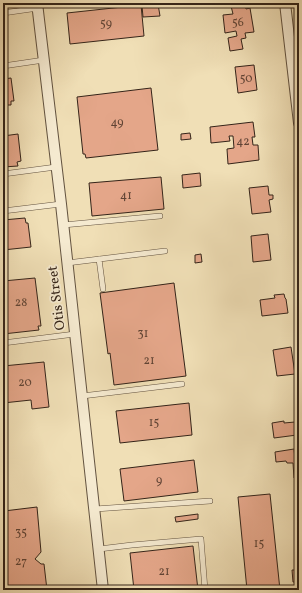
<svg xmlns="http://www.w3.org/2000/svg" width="302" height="593" font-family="Vollkorn,serif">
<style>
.building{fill:#e4a689;stroke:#342419}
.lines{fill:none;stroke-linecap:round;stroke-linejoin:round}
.service-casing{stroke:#635340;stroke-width:6}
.minor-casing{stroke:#635340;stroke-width:12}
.service{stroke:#f5ead0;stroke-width:5}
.minor{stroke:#f5ead0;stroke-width:10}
.labels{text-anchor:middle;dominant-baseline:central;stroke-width:3.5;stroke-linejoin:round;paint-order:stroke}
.number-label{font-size:12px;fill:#604435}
.street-label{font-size:14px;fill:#342419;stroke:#f5ead0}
</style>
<rect width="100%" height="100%" fill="#f0dfb6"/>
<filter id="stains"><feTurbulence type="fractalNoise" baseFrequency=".005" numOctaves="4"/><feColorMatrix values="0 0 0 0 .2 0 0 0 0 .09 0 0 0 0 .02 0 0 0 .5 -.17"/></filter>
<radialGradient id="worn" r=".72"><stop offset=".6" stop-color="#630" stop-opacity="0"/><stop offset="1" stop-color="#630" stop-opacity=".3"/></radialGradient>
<path class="building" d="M158,4L160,16L143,17L142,6Z
M245,4L246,9L250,8L254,32L245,33L246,38L241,39L243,49L230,51L228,38L237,36L236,31L225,33L223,15L233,14L231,6Z
M141,5L144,36L70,44L67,13Z
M254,65L257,90L238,93L235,67Z
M11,78L14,101H11V105H3V79Z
M151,88L158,150L86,158L85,154H83L77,97Z
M253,122L255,137H252L253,145H258L259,160L228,164L227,149L234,148L233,136H229L230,141L211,143L210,127Z
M190,133L191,139L181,140V134Z
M18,134L21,161L17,162L18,166L3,167V136Z
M200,173L201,186L183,188L182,175Z
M161,177L164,209L92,216L89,183Z
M268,186L269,195H273V199L269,200L271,212L252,214L249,188Z
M25,218L26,223H28L31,247L3,250V220Z
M268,234L271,260L253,262L251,236Z
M201,254L202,262L195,263V255Z
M35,278L41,326H38L39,330L3,334V281Z
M174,283L186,376L114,385L110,353L108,354L100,293Z
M284,294L285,298L286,299L288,313L262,316L260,300L275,298L274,295Z
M291,347L295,374L277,376L273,350Z
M44,362L49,407L32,409L31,400L3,403V366Z
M189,403L192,435L120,443L116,411Z
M284,421V423L295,422L297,435L274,438L272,423Z
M294,449L295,459H299V478H294L293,463H287L286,461L276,462L275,452Z
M194,460L198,492L124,501L120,469Z
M270,494L280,590H247L238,497Z
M37,507L41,552L35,559L41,564H44L47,590H3V513L4,511Z
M198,514V519L176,522L175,517Z
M193,546L198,590H134L130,553Z
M292,570H299V582H293Z"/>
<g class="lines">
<defs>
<path id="service" d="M3,13L38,8
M3,66L44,60
M3,174L56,167
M3,211L61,204
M63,225L160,216
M99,259L103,289
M67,263L165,251
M3,343L75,334
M82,396L182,384
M95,509L210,501
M99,549L132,545L201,539L205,590"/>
<path id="minor" d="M37,3L61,204L103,590
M285,3L299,123"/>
</defs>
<use href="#service" class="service-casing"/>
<use href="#minor" class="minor-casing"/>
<use href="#service" class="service"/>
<use href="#minor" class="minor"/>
</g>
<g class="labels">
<g class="number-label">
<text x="238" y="23">56</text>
<text x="106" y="24">59</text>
<text x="246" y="79">50</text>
<text x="117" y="123">49</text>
<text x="243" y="142">42</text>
<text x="126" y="196">41</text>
<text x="21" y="303">28</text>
<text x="143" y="334">31</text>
<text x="149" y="361">21</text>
<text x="25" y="383">20</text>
<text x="154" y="423">15</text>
<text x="159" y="481">9</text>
<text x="21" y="533">35</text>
<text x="259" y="544">15</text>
<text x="21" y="562">27</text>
<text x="164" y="572">21</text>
</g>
<g class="street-label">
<text transform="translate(57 298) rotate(-97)">Otis Street</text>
</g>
</g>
<rect width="302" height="593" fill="none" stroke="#f0dfb6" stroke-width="16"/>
<rect x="4" y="4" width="294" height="585" fill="none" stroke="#342419" stroke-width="2"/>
<rect x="8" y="8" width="286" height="577" fill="none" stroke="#342419"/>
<rect width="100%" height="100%" filter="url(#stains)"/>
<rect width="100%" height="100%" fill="url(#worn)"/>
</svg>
